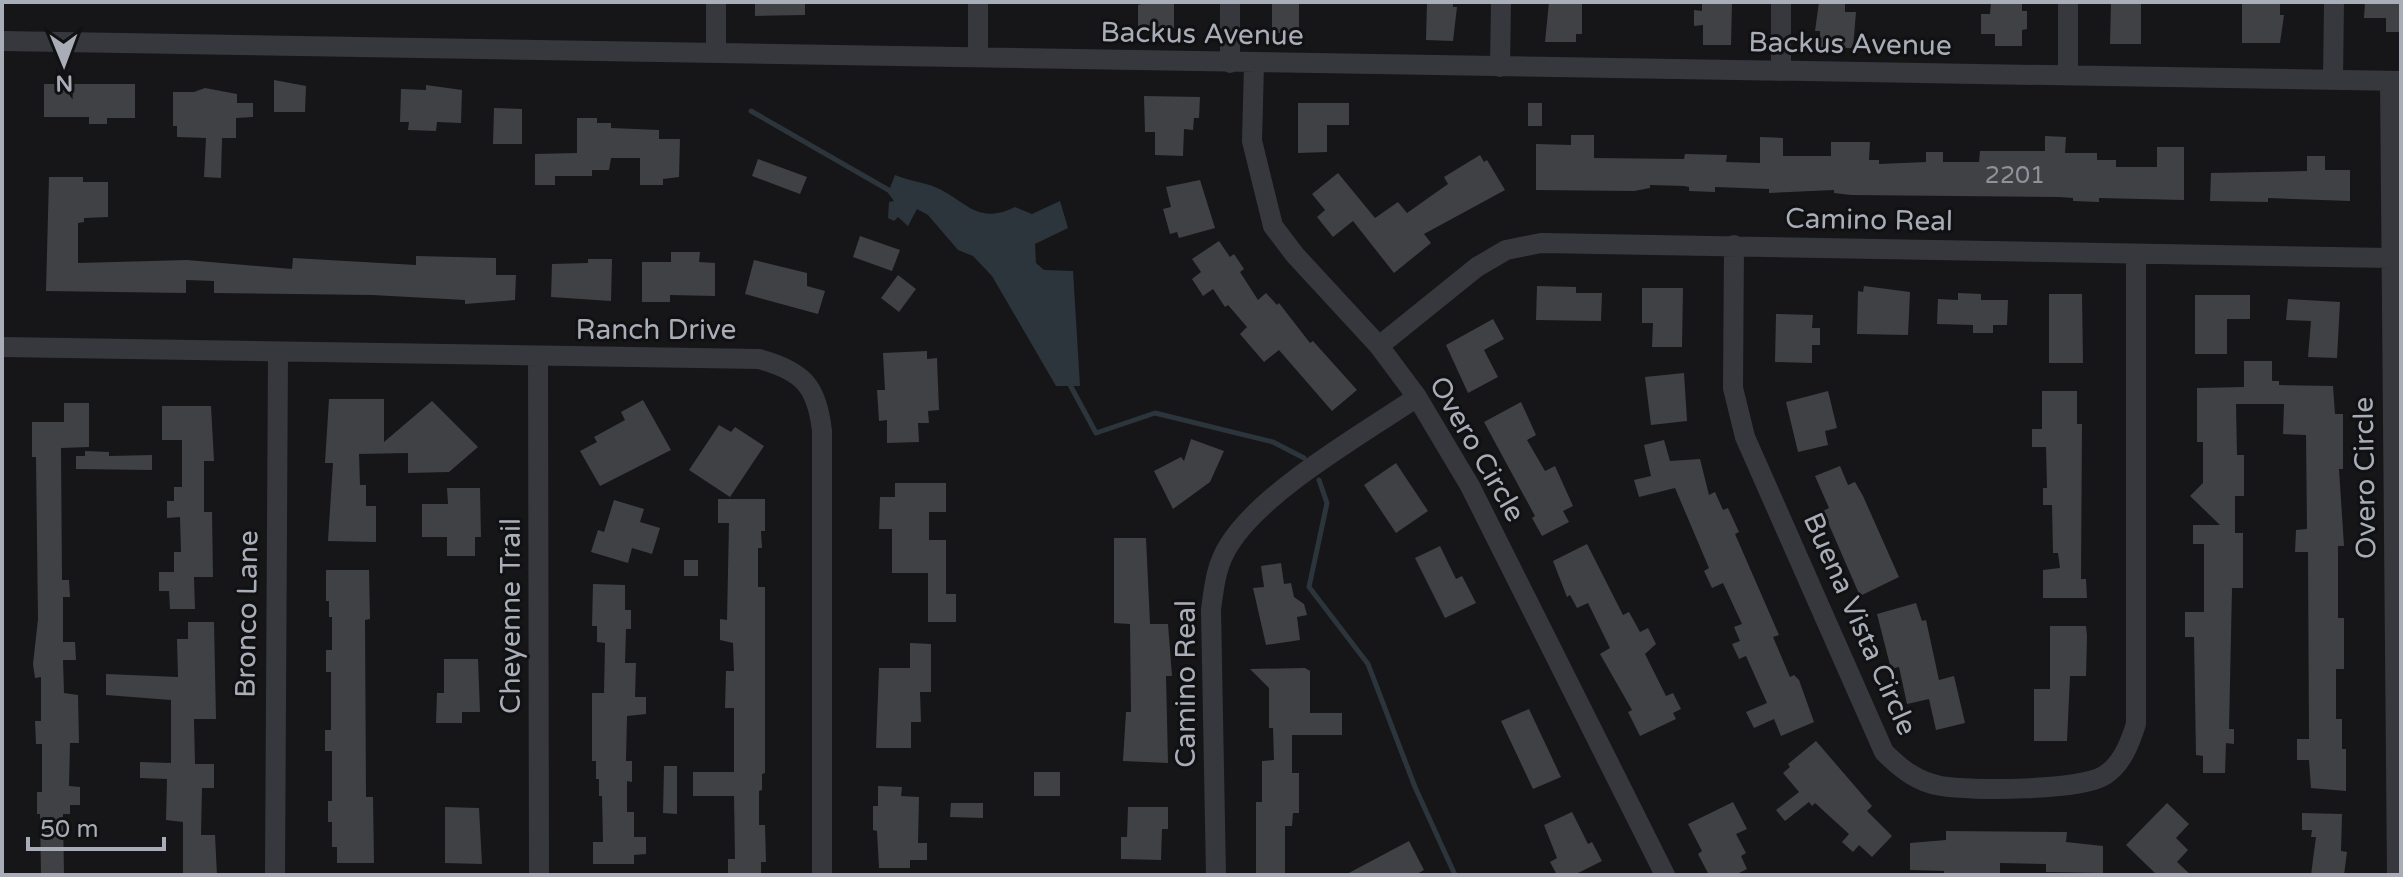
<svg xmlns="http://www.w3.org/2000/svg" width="2403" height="877" font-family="'Varela Round',sans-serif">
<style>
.water{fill:#2c353c}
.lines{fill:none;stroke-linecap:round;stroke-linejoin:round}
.stream{stroke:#2c353c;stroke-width:5}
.building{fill:#404145}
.minor{stroke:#37383d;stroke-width:20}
.labels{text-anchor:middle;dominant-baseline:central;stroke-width:6;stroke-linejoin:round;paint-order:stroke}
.number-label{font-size:24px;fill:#8e929b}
.street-label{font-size:28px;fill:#a8adb8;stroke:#111113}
</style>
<rect width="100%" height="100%" fill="#161618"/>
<path class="water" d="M895,175C905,179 915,181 926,184C963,194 973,228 1015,207L1032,214L1060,201L1068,228L1035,244L1036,263L1044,270L1073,271L1080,386H1056L992,276L973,256L958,250L928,215L917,209L908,226L898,217L894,221L888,218L889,202L894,201L888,193Z"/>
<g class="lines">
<path class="stream" d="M751,111L892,192
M1069,383L1096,433L1155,413L1273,442L1304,458
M1319,480L1327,503L1309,587L1368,664L1415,787L1455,875"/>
</g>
<path class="building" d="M755,2H805V15L755,16Z
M1147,2H1174V28L1138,26V5Z
M1272,2H1299V33H1272Z
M1427,2H1453V7H1457L1453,41L1426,40Z
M1549,2H1582V34H1576V42H1545Z
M1702,2H1732L1731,45H1703V25L1694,26V10L1702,11Z
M1819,2H1845V12H1856L1853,48H1820V31H1815Z
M1991,2H2022V11H2027V29L2022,30V46H1995V34H1981V14H1990Z
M2111,2H2141V44H2110Z
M2242,2H2280V15H2284L2280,43H2242Z
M2365,2H2401V32H2386V18H2364Z
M274,80L306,86L305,112H274Z
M44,84H135V118H107V124H89V117H44Z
M426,85L462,90L461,123L437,122L436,131L408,130L409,122H400L401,89L426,90Z
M205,88L237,94V103H253V117L236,118V138H222L221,178L204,177L206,138L177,137V126H173V92H194Z
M1144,96L1200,97L1199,118H1194L1193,130L1184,129L1183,156L1155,155V132H1145Z
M1298,103H1349V125H1327V152L1298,153Z
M1528,103H1542V126H1528Z
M494,108L522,109V144H493Z
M577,118H597V123H611V128L659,130V139H680L679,177L663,179V185H640V158H611L609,170H592V176H555V185H535V154L577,153Z
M1571,135H1594V158L1684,159L1685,154L1727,155L1726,162L1760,163V137L1783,138V156H1831V142H1870L1869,160H1879V164L1926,162V152H1943V162H1979L1980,151H2045V136L2066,137L2065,153H2097V160H2116V167H2157V147H2184V200L2099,198V202L2073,201V198L2059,197L1851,195L1834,193V190L1769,193V189L1715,187V192L1689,191V187L1684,186L1650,185V188L1634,191L1536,190V144L1571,145Z
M1480,155L1484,162L1487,160L1505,190L1424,234L1431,243L1394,273L1353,221L1333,237L1317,217L1325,210L1312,194L1338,173L1375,218L1398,202L1407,213L1448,184L1444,177Z
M2307,156H2325V170H2350V201L2268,198V202L2210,201L2211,173L2307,171Z
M758,159L807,177L800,194L752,176Z
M49,177H83V182H108V217L84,218V222L78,223V263L187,260L292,269L293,258L416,265V256L496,258V275H516L515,300L465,304V300L372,295L214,293V281L186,280V293L46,291Z
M1200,180L1215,228L1179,238L1177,232L1170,234L1163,209L1171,207L1166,187Z
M860,236L900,250L892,271L853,257Z
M1219,241L1230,257L1234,254L1244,269L1240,272L1258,300L1266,293L1277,305L1279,303L1310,343L1313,341L1357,390L1332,411L1279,350L1264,362L1240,334L1247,327L1228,305L1225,307L1213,289L1203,296L1192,279L1201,272L1192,259Z
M671,252H700L699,262L715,263V296L670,295V302H642V262H671Z
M588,259H612L611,301L551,297L552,264L588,263Z
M754,260L807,273V286L825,291L818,314L745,294Z
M898,275L916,289L899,312L881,298Z
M1537,286L1576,287V293H1602L1601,321L1536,320Z
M1864,286L1910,292L1908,335L1857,334L1858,291L1863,292Z
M1642,288H1683L1682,347H1652L1653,323H1642Z
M1958,293L1981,294V300H2008L2007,325H1993V333H1973V325L1937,324L1938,299L1958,300Z
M2049,294H2082L2083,363H2049Z
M2195,295H2250V319H2227V354H2195Z
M2288,299L2340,302L2337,358L2308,357L2311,321L2286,320Z
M1776,314L1813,315L1812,328H1820V345H1812V363L1775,362Z
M1493,319L1504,339L1484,350L1498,377L1468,393L1446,345Z
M927,351V359L937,358L939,410L928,411L929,423H918L919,442L887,443V420L879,421L877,390H885L883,353Z
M2244,361H2272V381H2279V385L2333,386L2335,414H2343V469H2339L2344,546H2338V618H2344V669H2336V719H2342V749H2346V791L2311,788L2309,760H2297V739H2309L2308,552H2295L2296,530L2307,529L2306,435L2283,434L2284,404H2236L2237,455H2244V496H2235V533H2243V588H2232L2229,729H2234V744L2226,743L2225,773H2203V756L2196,755L2194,637H2185V612H2204V544H2193V525H2220L2190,496L2203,483V442H2197V388L2244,387Z
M1684,373L1687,421L1651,425L1645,377Z
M1828,391L1837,428L1825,431L1828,445L1798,452L1786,402Z
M2042,391H2077V424H2082L2081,579H2086L2087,598H2043V570L2060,568L2058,553H2053L2052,505H2043V488H2047L2046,447H2032V429H2042Z
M329,399H384V442L432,401L478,447L449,472L408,473V453L359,454L360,485H366V506H376V542L328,541L333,463H325Z
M643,400L671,450L600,486L580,451L597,442L594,437L625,420L621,412Z
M1521,402L1536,435L1527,440L1545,471L1555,466L1573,506L1563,511L1569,522L1542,536L1532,518L1535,516L1484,422Z
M64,403H89V447L61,448L62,580H69L70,597H63V642H75L76,660H63L64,693L78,695L79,743H70L69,786L80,787V805H70V814H63L64,875H41L40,814H37V792H42V744H36L35,721H41V677L35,678L33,664L38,619L36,457H32V422H64Z
M162,406H211L214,461H204V512H212L213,577H194L195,609H170L169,591H159V572H174V552H181L180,517L167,518V501H174V487H182V440H162Z
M719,425L731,432L735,427L764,446L730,497L689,470Z
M1191,439L1224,451L1210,482L1173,509L1154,471L1181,457L1184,461Z
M1664,440L1670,461L1700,459L1709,495L1715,492L1723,510L1728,508L1739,532L1735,534L1779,635L1773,637L1790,677L1794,675L1799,680L1814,722L1781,736L1774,719L1754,728L1746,712L1767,703L1746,656L1739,659L1732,644L1740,641L1734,627L1742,624L1723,583L1712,588L1704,571L1709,568L1675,488L1639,497L1634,480L1651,476L1644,445Z
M85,451L109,452V456L152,455V470L76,469V456H85Z
M1396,463L1428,511L1396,533L1364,485Z
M1840,466L1848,485L1855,482L1863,496L1899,577L1860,596L1823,511L1829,508L1815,476Z
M895,483H946V512H929V540H946V594H956V622H928V573H892V529H879L880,497H895Z
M447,488H480L481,537H475V556H447V537H422V504H448Z
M718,499H765V531H761L762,548H758V587H765V773L762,774V790L759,791V825H765L766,862H761V875H728V859H735L734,796H693V772H734V708H725L726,671H734L733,643L720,640V619L727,620L729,523H718Z
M614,500L644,509L640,522L660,528L652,554L632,548L628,563L591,552L598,530L604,532Z
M1114,538H1146L1150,624H1168L1172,676H1166L1168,763L1123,761L1126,712H1131L1130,624L1114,623Z
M1587,544L1623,615L1629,612L1640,632L1648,628L1656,644L1645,654L1666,696L1673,693L1681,709L1673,713L1676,719L1640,736L1628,712L1632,710L1600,654L1610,648L1588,603L1577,608L1570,595L1567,597L1553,561Z
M1440,546L1456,579L1462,576L1476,603L1445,618L1415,558Z
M684,560H698V576H684Z
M1281,563L1284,584L1291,583L1294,597L1304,604L1307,615L1297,617L1300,640L1266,645L1253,588L1264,587L1261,566Z
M326,570H369L370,619L365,620L366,797H373L374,863H337V847H332V822H328V801H332V751H325V730H331V672H326V650H332V617H329V601H326Z
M593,584L625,585V610H631V629H626L625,663H636L635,697H646V714L627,716L626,761H632V782L627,781V812H634V837H646V854L634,855V864H593V842H603L602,796H599V779H596V761H592V693H604L605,643L597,642V626H592Z
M1916,603L1922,621L1926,620L1939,680L1954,676L1965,723L1936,730L1929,699L1907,704L1899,667L1891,669L1877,614Z
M188,622H214L216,719H194L195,764H214V788H202L201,835H215L217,875H183V822L166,820L167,779L140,778V762L171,763V700L106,695V674L178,677L177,639H188Z
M2050,626H2086L2087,636L2086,676H2070L2067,741H2034V689H2050Z
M910,643L931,644V692H920L921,722H911V748H876L879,668H910Z
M444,659H478L480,712H462V723H436L437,693H444Z
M1305,668L1310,671V713H1342V735H1292V773H1299V813H1293L1292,826H1285V875H1256V802H1262V761L1274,760L1273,728H1269V688L1250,669Z
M1529,709L1561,777L1533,789L1501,721Z
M1816,741L1872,806L1867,811L1892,836L1872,857L1859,845L1853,852L1842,842L1849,834L1815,803L1812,806L1809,802L1785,821L1776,810L1799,792L1783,773L1790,767L1788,764Z
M664,766H677V814L663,813Z
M1034,772H1060V796H1034Z
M878,786L902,787L901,796L919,797L918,843H927V860H910V868H879L877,831L873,830V806H878Z
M1733,802L1747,829L1736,834L1746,853L1741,856L1747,869L1735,875H1709L1698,854L1702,851L1688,824Z
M951,803H983V818L950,817Z
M2167,803L2189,824L2176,838L2188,850L2177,862L2191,875H2157L2126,845Z
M445,807L479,808L482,864L445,863Z
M1128,807H1168V829H1162L1161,860L1121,859V837H1127Z
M1572,812L1588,844L1592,842L1602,861L1574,875H1557L1550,862L1557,858L1544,825Z
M2302,813L2342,814L2341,851L2347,852L2344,875H2311L2316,837H2311L2312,830H2302Z
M1946,831L2067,832L2066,842L2103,846V873L2046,872V864L2000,863V875H1944V871L1910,870V843L1946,840Z
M1409,841L1424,870L1415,875H1345Z"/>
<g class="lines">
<path class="minor" d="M716,2V52
M978,2V57
M1230,2V63
M1781,2V71
M2,41L2401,81
M1254,64L1252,141L1273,226L1295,255L1379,346L1417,397L1470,486L1665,875
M1500,67L1501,2
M2068,75V2
M2333,80L2334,2
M2390,81L2397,875
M1734,245L1733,388L1745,437L1884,752C1900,768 1917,782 1941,786C1970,791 2082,791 2105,775C2122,764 2130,743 2136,724V254
M1379,346L1477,267L1506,250L1541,243L2391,258
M2,347L759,359C803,371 817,386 822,431V875
M538,357L539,875
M275,875L278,353
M1216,875L1211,610C1214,587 1216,565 1229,545C1262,491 1363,434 1417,397"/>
</g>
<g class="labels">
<g class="number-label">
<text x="2015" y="175">2201</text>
</g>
<g class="street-label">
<text transform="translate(1202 34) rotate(1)">Backus Avenue</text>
<text transform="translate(1850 44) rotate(1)">Backus Avenue</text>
<text transform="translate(1869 220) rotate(1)">Camino Real</text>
<text x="656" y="330">Ranch Drive</text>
<text transform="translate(1477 449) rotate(60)">Overo Circle</text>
<text transform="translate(2365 478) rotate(-91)">Overo Circle</text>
<text transform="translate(247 614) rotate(-89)">Bronco Lane</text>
<text transform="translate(511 616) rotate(-90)">Cheyenne Trail</text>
<text transform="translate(1860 624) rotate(66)">Buena Vista Circle</text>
<text transform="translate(1186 684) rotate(-90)">Camino Real</text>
</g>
</g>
<rect width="2403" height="877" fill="none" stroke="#a8adb8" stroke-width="8"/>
<g transform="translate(64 64) rotate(179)" stroke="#111113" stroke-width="6" paint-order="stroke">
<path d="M0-6L14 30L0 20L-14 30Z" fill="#a8adb8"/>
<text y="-12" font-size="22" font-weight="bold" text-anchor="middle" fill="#a8adb8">N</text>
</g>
<path d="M28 837v12h136v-12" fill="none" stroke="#a8adb8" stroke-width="4"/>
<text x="40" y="837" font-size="24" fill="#a8adb8" stroke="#111113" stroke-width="6" paint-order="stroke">50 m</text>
</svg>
